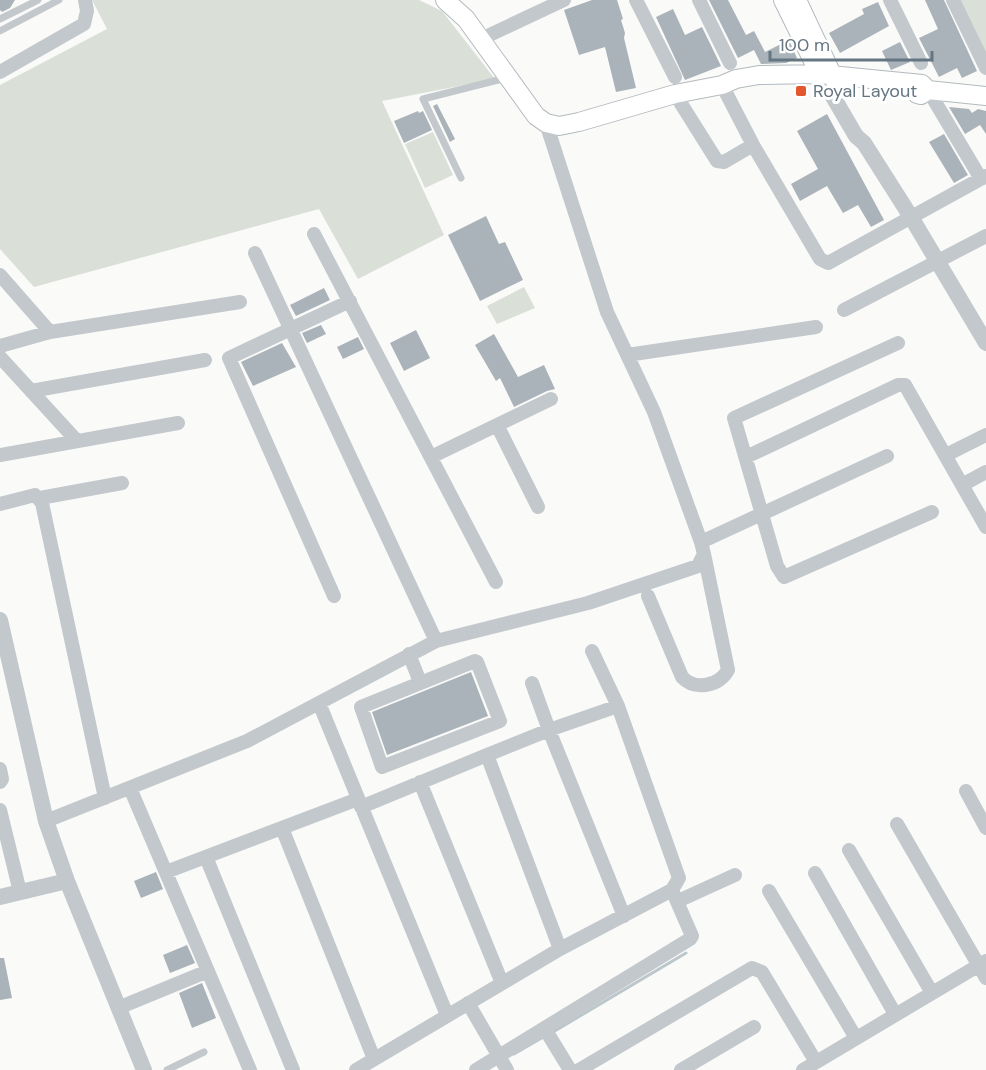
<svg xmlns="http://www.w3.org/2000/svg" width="986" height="1070" font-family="'DM Sans',sans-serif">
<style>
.green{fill:#dadfd7}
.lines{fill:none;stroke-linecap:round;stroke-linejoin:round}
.stream{stroke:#bbc7cb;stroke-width:3}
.building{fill:#aab3b9}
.secondary-casing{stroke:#b3babf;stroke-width:20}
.service{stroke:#c3c8cc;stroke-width:7}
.minor{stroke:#c3c8cc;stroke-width:14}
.tertiary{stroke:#c3c8cc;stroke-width:16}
.secondary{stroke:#fff;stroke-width:18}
.poi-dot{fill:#e4572e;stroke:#fff;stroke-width:2}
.labels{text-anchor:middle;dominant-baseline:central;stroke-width:6;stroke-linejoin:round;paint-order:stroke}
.poi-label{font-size:18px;fill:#657683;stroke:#fff;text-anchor:start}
</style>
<rect width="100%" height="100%" fill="#fafaf8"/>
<path class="green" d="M92,0H419L442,11L495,79L382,101L444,235L358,279L319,209L34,287L0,249V85L107,29Z
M960,0H986V54Z
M433,132L453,175L425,188L405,144Z
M524,287L535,308L497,324L487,306Z"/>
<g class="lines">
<path class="stream" d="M553,1032L686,953
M514,1054L545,1036"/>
</g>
<path class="building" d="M0,0H15L10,8L2,12L0,10Z
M592,0H617L623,19L621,20L625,33L624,38L636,88L616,92L605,47L579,55L564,10Z
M709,0H728L746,35L754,31L765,52L789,40L797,58L786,63L761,64L754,50L738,58Z
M925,0H944L977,71L962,78L957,68L939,77L919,38L938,29Z
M878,2L889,26L840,53L829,33L864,14L862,9Z
M673,9L685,35L702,27L721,66L685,80L656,17Z
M900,42L910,62L891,70L882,51Z
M437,104L455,139L450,142L433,106Z
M949,107L969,109L972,113L978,109L986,111V134L980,125L965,134Z
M418,111L419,113L423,111L432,130L404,143L394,121Z
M827,114L884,220L871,227L858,205L843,213L827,186L800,201L791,184L818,169L797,131Z
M944,134L968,175L954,183L929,142Z
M486,216L499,244L505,242L523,280L480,301L448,235Z
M324,288L330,300L296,316L290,305Z
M321,325L326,334L307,343L302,333Z
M416,330L430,358L404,371L390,343Z
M494,334L518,377L544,365L555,389L547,391L514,407L500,378L496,381L475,345Z
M358,337L364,349L343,359L337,347Z
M282,343L296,367L253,386L241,362Z
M471,672L488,716L387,755L372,712Z
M156,872L163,889L141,898L134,881Z
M187,945L195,963L170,973L163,955Z
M0,958H4L12,998L0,1000Z
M202,983L216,1018L192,1028L179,993Z"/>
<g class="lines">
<defs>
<path id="secondary" d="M445,0L466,19L536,116L546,123L559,126L579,122L675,94L722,85L736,79L759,75L820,74L922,84L928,90
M783,0L818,71
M797,0L837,85
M917,94L921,95L928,90L986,96"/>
</defs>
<use href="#secondary" class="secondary-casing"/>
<path class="service" d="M0,19L38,0
M0,31L59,0
M461,178L423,99L506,78
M167,1070L204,1052"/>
<path class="minor" d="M636,0L675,77
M699,0L730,63
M890,0L921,63
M953,0L986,68
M481,39L564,0
M0,72L84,24L87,11L85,0
M722,85L753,145L820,259L828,263L986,176
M928,90L981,179
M675,94L717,161L724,162L753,145
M314,234L496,582
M255,253L436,641
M0,275L50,332
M844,310L986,236
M898,343L734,418L777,566L784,577L932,512
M0,346L50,332L240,302
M627,355L816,327
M0,357L77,441
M31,391L205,360
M497,425L538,507
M0,455L178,423
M946,455L986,435
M431,457L551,399
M746,457L898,385H905L986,527
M962,485L986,472
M40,498L122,483
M0,504L35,495L42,503L105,798
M701,542L887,456
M334,596L229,358L350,301
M648,596L682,677C695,691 719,686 728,670L704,554
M592,651L618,706
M409,654L420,682
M475,661L477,662L500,721L382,767L361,707Z
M532,683L549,730L624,916
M319,703L447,1015
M0,769L2,779L0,782
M420,782L502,983
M130,788L250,1070
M966,791L986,828
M361,807L487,755
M0,810L20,892
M46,821L247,741L436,641L588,603L698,566L704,554L701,542L654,412L607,312L546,123
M897,824L986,978
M282,828L374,1059
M849,850L932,993
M206,857L293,1070
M166,872L358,799
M815,873L895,1014
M769,891L856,1038
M678,901L735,875
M468,1003L507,1070
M118,1008L208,971
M545,1029L570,1070
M356,1070L560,949L672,890L679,878L618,706L549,730L487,755L560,949
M476,1070L690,939L692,936L672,890
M579,1070L752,968L762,972L816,1062
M681,1070L754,1027
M803,1070L986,961"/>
<path class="tertiary" d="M825,83L856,136L864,143L911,217L986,343
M0,620L46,821L67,881L144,1070
M0,897L67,881"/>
<use href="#secondary" class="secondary"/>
</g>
<rect class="poi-dot" x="795" y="85" width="12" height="12" rx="3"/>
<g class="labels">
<g class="poi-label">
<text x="813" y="91">Royal Layout</text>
</g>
</g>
<path d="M770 51v9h162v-9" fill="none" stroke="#657683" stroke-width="3"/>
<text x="779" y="51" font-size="18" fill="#657683" stroke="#ffffff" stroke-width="4.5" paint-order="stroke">100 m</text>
</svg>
